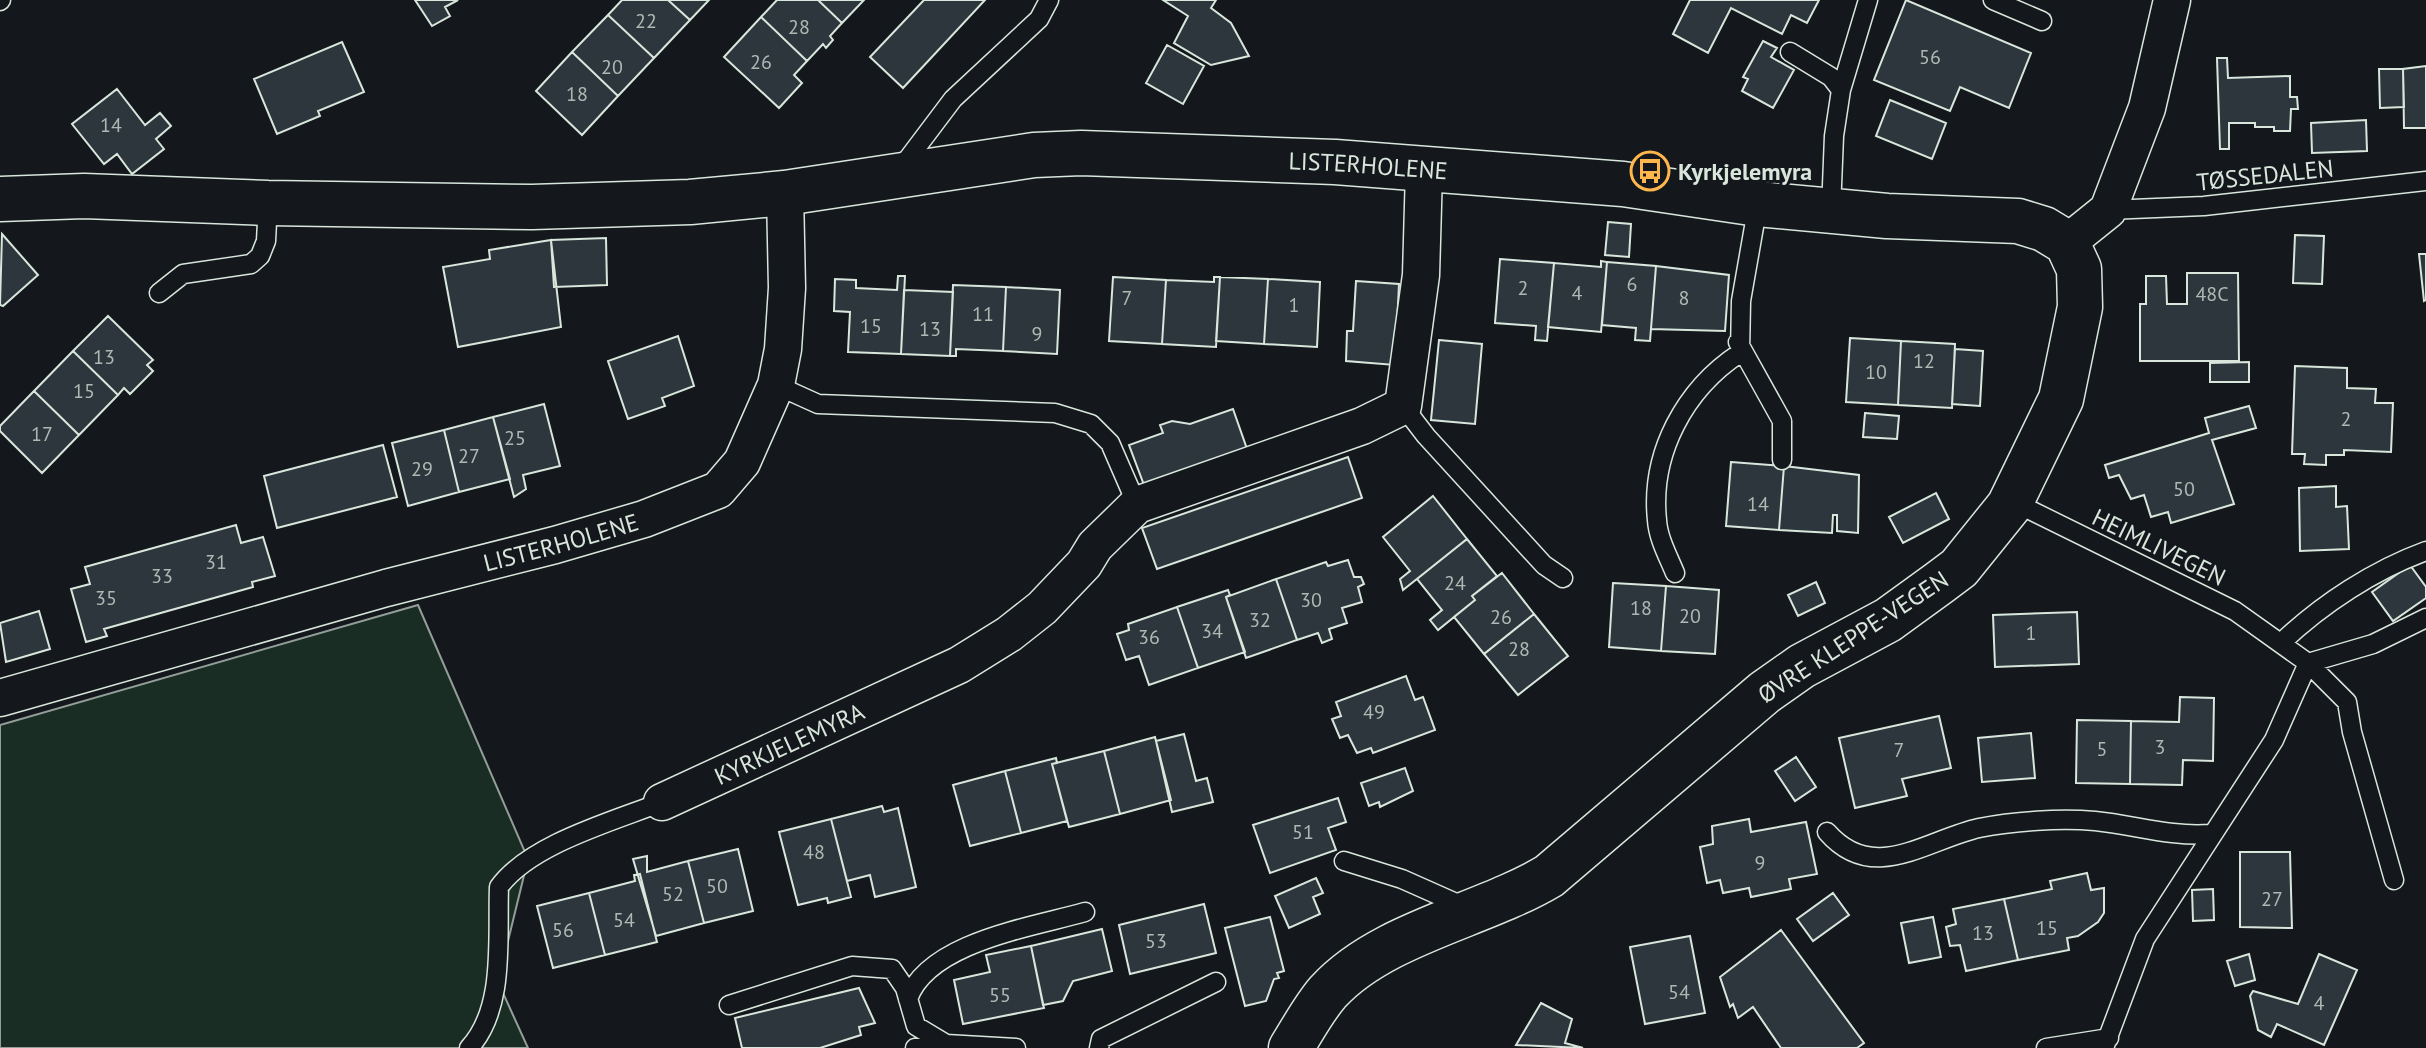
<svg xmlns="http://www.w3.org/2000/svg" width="2426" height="1048" font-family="'PT Sans',sans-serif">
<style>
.green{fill:#1a2d24;stroke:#939e99;stroke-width:2}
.building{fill:#2c363c;stroke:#d8e6dc;stroke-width:2}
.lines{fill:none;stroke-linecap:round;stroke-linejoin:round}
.service-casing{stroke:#d8e6dc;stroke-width:21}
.minor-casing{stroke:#d8e6dc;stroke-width:39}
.tertiary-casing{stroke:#d8e6dc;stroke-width:47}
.service{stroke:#14181c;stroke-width:18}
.minor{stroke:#14181c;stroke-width:36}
.tertiary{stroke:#14181c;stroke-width:44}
.labels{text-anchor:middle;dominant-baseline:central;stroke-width:6;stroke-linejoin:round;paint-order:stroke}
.number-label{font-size:20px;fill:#adbab4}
.street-label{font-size:24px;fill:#d8e6dc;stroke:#14181c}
.poi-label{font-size:24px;font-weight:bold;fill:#d8e6dc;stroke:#14181c;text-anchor:start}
</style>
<rect width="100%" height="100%" fill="#14181c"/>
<path class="green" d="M418,605L528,859L498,982L528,1048H0V725Z"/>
<path class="building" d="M415,0H458L445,7L450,16L432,26Z
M622,0H668L690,20L654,58L608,15Z
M668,0H709L690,20Z
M777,0H818L842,23L830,36L833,40L826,48L823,44L807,61L761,17Z
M818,0H864L842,23Z
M924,0H985L903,88L870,57Z
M1163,0H1216L1211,8L1231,23L1249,56L1211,65L1174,43L1188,16Z
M1690,0H1819L1807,23L1791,15L1782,34L1731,8L1708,53L1673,34Z
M1906,0L2031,53L2009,108L1960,87L1950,111L1874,80Z
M608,15L654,58L618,96L572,52Z
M761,17L807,61L794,75L802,83L779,108L724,57Z
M1763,41L1777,48L1771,57L1794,70L1773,108L1742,91L1748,79L1743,77Z
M342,42L364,92L318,111L320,116L277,134L254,79Z
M1167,45L1204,66L1183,104L1146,83Z
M572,52L618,96L582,135L536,91Z
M2217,58H2227L2228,78L2290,76V97H2297L2298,109H2291L2290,131H2274V127H2255V123H2229V149H2220Z
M2426,66V128H2404L2403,69Z
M2379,69H2403L2404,107L2380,108Z
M117,89L145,125L160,113L171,126L156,139L164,149L132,174L117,154L104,164L72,124Z
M1890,100L1946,123L1932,159L1876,136Z
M2366,120L2367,151L2312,153L2311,123Z
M1608,222L1631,224L1629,257L1605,255Z
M2,234L38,275L3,306L0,305Z
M2295,235L2324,236L2322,284L2293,283Z
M606,238L607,285L554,287L551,240Z
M551,240L561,327L458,347L443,267L490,259L489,250Z
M2419,254H2426V300L2424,301Z
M1500,259L1554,263L1547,341L1535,340L1536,326L1495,323Z
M1601,261L1607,262L1601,332L1548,327L1554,263L1601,267Z
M1607,262L1656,266L1650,341L1635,340L1636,328L1602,325Z
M1656,266L1729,275L1725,331L1651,329Z
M2187,273H2238L2239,361H2140V304H2146V276H2166L2167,304H2187Z
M898,276H905L901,354L848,352L850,312L834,311L835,279L856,280V288L897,290Z
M1113,277L1166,280L1162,344L1109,341Z
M1214,277H1220L1216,347L1162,344L1166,280L1214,282Z
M1220,277L1268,279L1264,344L1216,341Z
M1268,279L1320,282L1317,347L1264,344Z
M1356,281L1399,284L1395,365L1346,361L1347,331H1353Z
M953,285L1006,287L1003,351L956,349V356H950Z
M1006,287L1060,290L1057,354L1003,351Z
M904,290L953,292L950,356L901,354Z
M108,316L153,360L147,365L153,371L130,394L124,388L118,395L73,351Z
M678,336L694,386L662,398L665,406L628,419L608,361Z
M1850,338L1901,341L1898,405L1846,402Z
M1439,340L1482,344L1475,424L1431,420Z
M1901,341L1955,344L1952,408L1898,405Z
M1955,349L1983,351L1980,406L1952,404Z
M73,351L118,395L79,435L34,391Z
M2249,362V382H2210V363Z
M2295,366L2347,368V388L2376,389L2375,403H2393L2391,452L2344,450V455H2326V465L2304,464L2305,454H2292Z
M34,391L79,435L42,473L0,431V426Z
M544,404L560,466L523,475L526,489L514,497L493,417Z
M2249,406L2256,428L2212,440L2234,504L2171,523L2168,512L2151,517L2144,495L2131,499L2119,475L2109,478L2105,465L2209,433L2205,418Z
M1233,409L1247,449L1144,485L1129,445L1163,433L1160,425L1172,421L1190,424Z
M1865,413L1899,416L1897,439L1863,437Z
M493,417L510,479L459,492L444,430Z
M444,430L459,492L408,506L392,443Z
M383,445L397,497L277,528L264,476Z
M1348,457L1362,498L1157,569L1142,528Z
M1731,462L1784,466L1779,530L1726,526Z
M1784,466L1859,475L1858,533L1837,531V515H1833L1832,533L1779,530Z
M2336,486V507L2347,506L2349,549L2300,551L2299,488Z
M1936,493L1949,519L1903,543L1889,517Z
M1433,496L1467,539L1403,590L1400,579L1410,571L1383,537Z
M236,525L241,543L263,537L275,576L252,582L253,587L104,629L107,636L86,642L71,589L90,584L85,567Z
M1467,539L1497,576L1472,596L1475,600L1438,630L1430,620L1442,610L1417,579Z
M1348,560L1354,577H1361L1364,584L1358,587L1362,602L1342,608L1347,623L1329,629L1332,639L1322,643L1318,633L1297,640L1276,579L1326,562L1328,566Z
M2410,565L2426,587V598L2393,621L2372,592Z
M1502,573L1534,614L1484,654L1454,617L1475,600L1472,596Z
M1276,579L1297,640L1246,658L1226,597Z
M1816,582L1825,603L1798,616L1788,595Z
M1613,583L1666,586L1661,651L1609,647Z
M1666,586L1719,590L1715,654L1661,651Z
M1228,590L1230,595L1226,597L1245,652L1198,668L1177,607Z
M1177,607L1198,668L1149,685L1139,656L1126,660L1117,634L1129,630L1128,624Z
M39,611L50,649L6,662L0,623Z
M2077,612L2079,664L1995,667L1993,615Z
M1534,614L1568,656L1518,695L1484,654Z
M1406,676L1415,700L1423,697L1435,730L1373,753L1371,748L1357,753L1348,735L1340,738L1332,719L1341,716L1336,702Z
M2180,697L2214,698L2213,761L2183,760L2182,785L2130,784L2131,721L2179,722Z
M1939,716L1951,768L1902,779L1907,796L1855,808L1839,738Z
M2077,720L2131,721L2130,784L2076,783Z
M2031,733L2035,778L1982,782L1978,738Z
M1184,734L1196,781L1207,778L1213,802L1172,812L1156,741Z
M1155,737L1171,800L1120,814L1104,751Z
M1104,751L1120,814L1069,827L1052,764Z
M1796,757L1816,787L1795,801L1775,771Z
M1056,758L1057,763L1052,764L1067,821L1021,833L1005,771Z
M1405,768L1413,791L1380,807L1379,802L1369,806L1361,783Z
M1005,771L1021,833L970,846L953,785Z
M1338,798L1346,822L1328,828L1336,850L1270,873L1253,825Z
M882,806L884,812L898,808L916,887L875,897L870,875L847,881L831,819Z
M831,819L851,897L828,903L827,898L798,905L779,832Z
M1749,819L1751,832L1806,822L1817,874L1789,879L1791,889L1751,897L1749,888L1723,893L1720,880L1707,883L1700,847L1713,844L1712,826Z
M738,849L753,911L704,923L688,861Z
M2240,852H2290L2292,928L2240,927Z
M647,856V872L688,861L704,923L656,936L633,859Z
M2087,873L2091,890L2104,888V913L2098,922L2078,936L2067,938L2069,950L2018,960L2004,899L2052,889L2050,881Z
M640,874L657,942L605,955L589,893L635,881L634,875Z
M1316,878L1323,893L1313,897L1320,914L1289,928L1275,896Z
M2213,889L2214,920L2193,921L2192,890Z
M589,893L605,955L553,968L537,906Z
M1833,893L1849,915L1813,941L1797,919Z
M2004,899L2018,960L1966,971L1960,945L1950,946L1946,927L1956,924L1953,909Z
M1204,904L1216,953L1130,974L1119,925Z
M1270,917L1284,971L1277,973L1279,978L1274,979L1266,1001L1245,1006L1225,928Z
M1933,917L1941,957L1909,963L1901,923Z
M1102,929L1112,971L1073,981L1063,1001L1043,1005L1031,946Z
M1781,930L1864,1043L1857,1048H1781L1753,1007L1738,1018L1733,1004L1730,1007L1720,977Z
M1690,936L1705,1013L1645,1024L1630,947Z
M1031,946L1044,1008L963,1024L954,980L990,972L986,955Z
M2249,954L2255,980L2235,986L2227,961Z
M2319,954L2357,970L2324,1045L2277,1024L2271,1037L2258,1030L2250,996L2253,991L2298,1004Z
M859,988L875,1023L859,1027L861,1035L820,1048H742L735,1018Z
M1541,1003L1572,1019L1565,1043L1583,1048L1516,1045Z"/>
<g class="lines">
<defs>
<path id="service" d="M1993,0L2042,21
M0,1L1,0
M1790,52L1831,77L1841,90
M904,173V164L953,99L1039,19L1049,0
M1831,210L1834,136L1841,90L1868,0
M2108,210L2204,206L2426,181
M159,293L183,274L251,264L260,256L266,241L268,203
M1738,342L1782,421V460
M776,385L818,404L1055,413L1091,424L1110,443L1137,505
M1403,406L1426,436L1544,565L1563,578
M2009,506L2028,509L2235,611L2308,663L2347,702L2352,732L2394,880
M1675,573C1668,556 1658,538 1657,520C1650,453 1685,389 1740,353L1741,301L1758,204
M2282,642C2322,604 2374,570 2426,551
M1827,832C1873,885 1926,840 1979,828C2014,821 2060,818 2095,821C2135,825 2170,837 2210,834
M1344,861L1402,879L1465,907
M908,999C928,942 1033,927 1085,912
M729,1005L852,966L892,969L905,988L916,1026L946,1044
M469,1048C506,1008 497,937 499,887C530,844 614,821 662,802
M915,1048L946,1044L1016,1048
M1099,1048L1101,1039L1216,982
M2046,1048L2109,1038
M2104,1048L2145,939L2274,740L2308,663L2373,644L2426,618"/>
<g id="minor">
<path d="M2067,243L2108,210L2147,108L2172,0"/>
<path id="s1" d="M0,698L386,588L555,545L644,519L718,490L742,462L776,385L783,349L787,288L785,193"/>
<path id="s2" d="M662,802L959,665L1009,634L1042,608L1084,564L1095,546L1137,505L1362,426L1403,406L1421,275L1424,171"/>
</g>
<g id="tertiary">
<path id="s3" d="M0,199L84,196L268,203L532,207L690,202L785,193L1034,155L1081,153L1335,162L1623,184L1758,204L1887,216L2018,221L2044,229L2067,243L2079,269L2080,307L2061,399L2009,506L1959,568L1939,583L1888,620L1802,666L1765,692L1549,876C1482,916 1382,933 1328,992C1314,1008 1303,1029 1291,1048"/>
</g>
</defs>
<use href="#service" class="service-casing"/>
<use href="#minor" class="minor-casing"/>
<use href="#tertiary" class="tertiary-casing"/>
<use href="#service" class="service"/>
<use href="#minor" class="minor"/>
<use href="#tertiary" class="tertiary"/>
</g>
<defs>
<symbol id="bus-ring" viewBox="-11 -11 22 22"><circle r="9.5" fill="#14181c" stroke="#ffb74d" stroke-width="1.5"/><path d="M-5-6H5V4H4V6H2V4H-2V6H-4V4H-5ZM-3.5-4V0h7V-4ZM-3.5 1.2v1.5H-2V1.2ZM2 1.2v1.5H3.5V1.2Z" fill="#ffb74d"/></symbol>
</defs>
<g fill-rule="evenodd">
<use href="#bus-ring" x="1628" y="149" width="44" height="44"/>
</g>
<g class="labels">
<g class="number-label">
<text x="646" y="21">22</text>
<text x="799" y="27">28</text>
<text x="1930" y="57">56</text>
<text x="761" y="62">26</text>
<text x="612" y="67">20</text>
<text x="577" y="94">18</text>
<text x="111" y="125">14</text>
<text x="1632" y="284">6</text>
<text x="1523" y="288">2</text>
<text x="1577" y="293">4</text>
<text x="2212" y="294">48C</text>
<text x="1127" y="298">7</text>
<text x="1684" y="298">8</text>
<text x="1294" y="305">1</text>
<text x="983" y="314">11</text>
<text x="871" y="326">15</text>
<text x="930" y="329">13</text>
<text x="1037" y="334">9</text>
<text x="104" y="357">13</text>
<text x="1924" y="361">12</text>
<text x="1876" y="372">10</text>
<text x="84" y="391">15</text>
<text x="2346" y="419">2</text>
<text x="42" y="434">17</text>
<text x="515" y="438">25</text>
<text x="469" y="456">27</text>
<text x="422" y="469">29</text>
<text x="2184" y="489">50</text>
<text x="1758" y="504">14</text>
<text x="216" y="562">31</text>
<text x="162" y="576">33</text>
<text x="1455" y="583">24</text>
<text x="106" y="598">35</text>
<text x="1311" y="600">30</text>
<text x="1641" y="608">18</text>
<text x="1690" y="616">20</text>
<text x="1501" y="617">26</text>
<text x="1260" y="620">32</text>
<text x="1212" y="631">34</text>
<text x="2031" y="633">1</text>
<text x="1149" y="637">36</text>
<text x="1519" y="649">28</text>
<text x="1374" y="712">49</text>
<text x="2160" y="747">3</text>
<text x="2102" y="749">5</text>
<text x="1899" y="750">7</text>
<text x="1303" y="832">51</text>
<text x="814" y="852">48</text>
<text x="1760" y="863">9</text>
<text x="717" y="886">50</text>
<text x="673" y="894">52</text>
<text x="2272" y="899">27</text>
<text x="624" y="920">54</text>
<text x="2047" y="928">15</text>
<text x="563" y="930">56</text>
<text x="1983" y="933">13</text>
<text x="1156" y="941">53</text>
<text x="1679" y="992">54</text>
<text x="1000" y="995">55</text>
<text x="2319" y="1003">4</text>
</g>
<g class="street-label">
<text stroke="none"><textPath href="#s3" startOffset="1372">LISTERHOLENE</textPath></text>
<text transform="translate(2265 175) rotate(-6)">TØSSEDALEN</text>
<text stroke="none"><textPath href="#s1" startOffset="582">LISTERHOLENE</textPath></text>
<text transform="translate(2159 547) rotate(26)">HEIMLIVEGEN</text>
<text transform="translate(1853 637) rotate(-33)">ØVRE KLEPPE-VEGEN</text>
<text stroke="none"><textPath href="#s2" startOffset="140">KYRKJELEMYRA</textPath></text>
</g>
<g class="poi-label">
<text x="1678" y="171">Kyrkjelemyra</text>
</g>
</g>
</svg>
